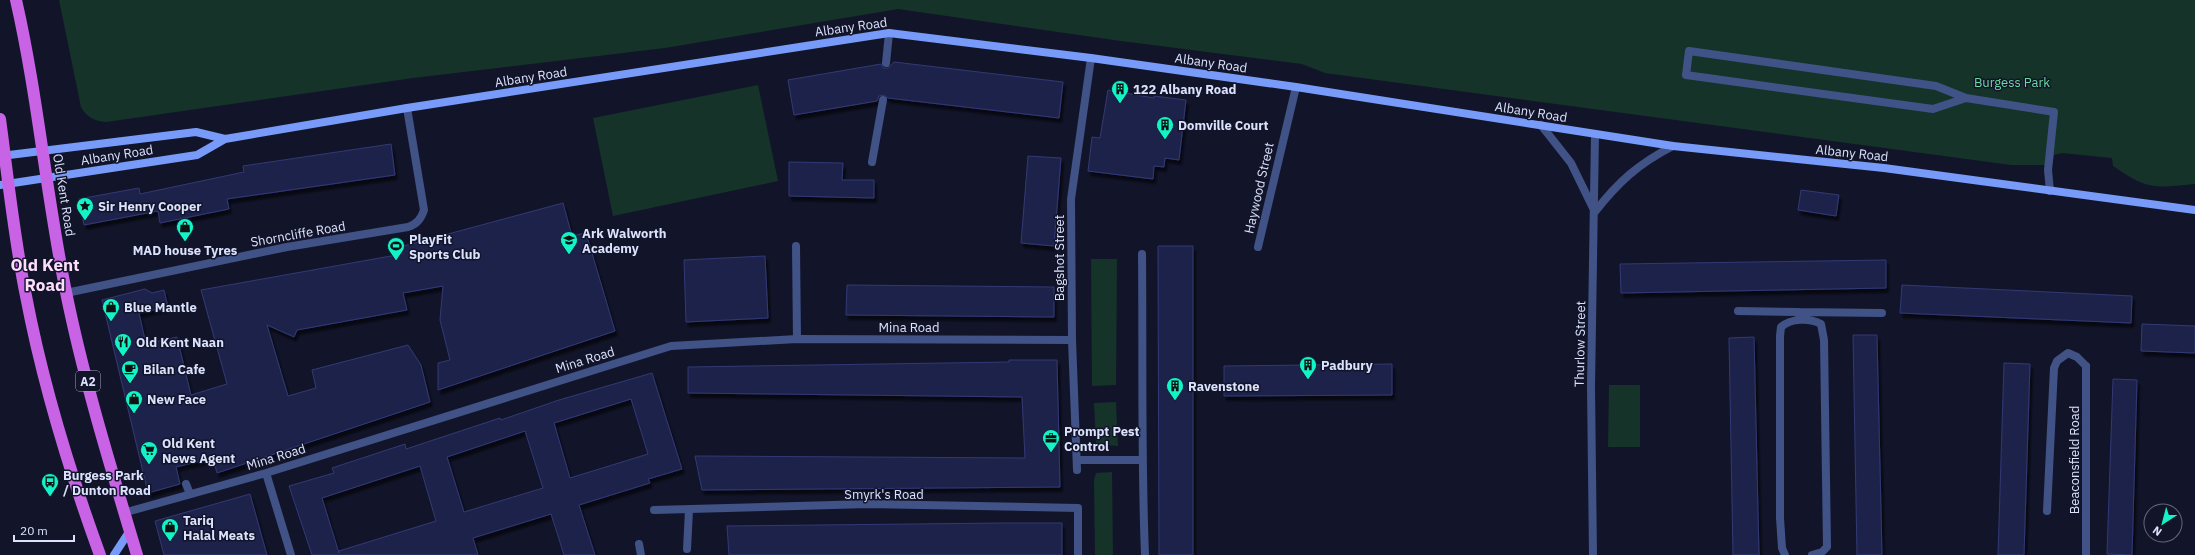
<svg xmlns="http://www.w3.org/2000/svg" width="2195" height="555" font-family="'IBM Plex Sans',sans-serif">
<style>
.green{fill:#153329}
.building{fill:#1f234a;stroke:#323975;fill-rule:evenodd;filter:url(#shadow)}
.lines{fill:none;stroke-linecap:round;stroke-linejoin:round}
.service{stroke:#405286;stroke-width:8}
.minor{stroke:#405286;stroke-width:8}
.tertiary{stroke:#405286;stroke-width:8}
.secondary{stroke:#789bf9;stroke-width:8}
.trunk{stroke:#c863e6;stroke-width:12}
.labels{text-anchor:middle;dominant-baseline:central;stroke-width:3;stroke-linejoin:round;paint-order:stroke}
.shield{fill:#12152a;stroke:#9fa4be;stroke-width:1}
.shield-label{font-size:12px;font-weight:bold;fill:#dce2fd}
.street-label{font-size:13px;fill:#dce2fd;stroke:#12152a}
.park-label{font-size:13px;fill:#6adb9e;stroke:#12152a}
.poi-label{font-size:13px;font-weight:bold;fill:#dce2fd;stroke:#12152a;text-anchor:start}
.district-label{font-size:17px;font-weight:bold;fill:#fddefb;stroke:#12152a}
</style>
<defs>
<filter id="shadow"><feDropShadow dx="2.5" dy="4.5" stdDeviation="1" flood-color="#0009"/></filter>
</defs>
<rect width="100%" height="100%" fill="#12152a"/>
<path class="green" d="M59,0H2195V184C2153,188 2148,190 2113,166L2112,158L2062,153L2054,155L2052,165H2011L1325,73L1302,64L1121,41L898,9L665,48L413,78L106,122C95,121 87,118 81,107Z
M758,85L778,181L613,216L593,118Z
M1091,259H1117L1116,385L1092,386Z
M1609,385H1640V447H1608Z
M1116,402L1118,446L1096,444L1094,403Z
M1112,472L1113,555H1095L1094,480L1096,473Z"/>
<path class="building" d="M894,62L1063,82L1059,118L888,98L884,95L879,96L877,101L794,115L788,80L881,64L883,68H888Z
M1108,90L1154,98V96L1186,100L1179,160L1165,158L1164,167L1154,166L1153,179L1088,171L1092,137L1100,138Z
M391,144L395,175L227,199L229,209L160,223L158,211L84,225L79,199L139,188L140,194L244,172L243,166Z
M1028,156L1061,158L1054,246L1021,243Z
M789,162L843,163L842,180H874V198L789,196Z
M1801,190L1839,195L1836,216L1798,210Z
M563,203L572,236L586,233L615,331L438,390V363L450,360L440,320L443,286L403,293L407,310L297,330L294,337L267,325L288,396L316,388L312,370L408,345L421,365L430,402L217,473L213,458L176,467L180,484L148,493L102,300L145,289L152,293L164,290L168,307L139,313L146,344L177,337L191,395L227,384L201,290L402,254L400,247Z
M1158,246H1193V555H1159Z
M765,256L768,318L686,322L684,260Z
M1886,260V288L1621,293L1620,264Z
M847,285L1054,287V317L846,315Z
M1902,285L2132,296L2131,323L1900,313Z
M2142,324L2195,326V353L2141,351Z
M1853,335H1877L1882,555H1857Z
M1754,337L1759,555H1733L1729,338Z
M1009,360H1057L1060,487L702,490L695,456L1025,458L1022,397L688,393V367L1009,362Z
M2004,363L2030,364L2024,555H1998Z
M1392,364V395L1224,396V366Z
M652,373L682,469L648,479L650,483L579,505L595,555H564L551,514L473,538L478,555H312L289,486L334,473L332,468L405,444L406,449L500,418L501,420L559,400ZM631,399L648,454L570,478L554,423ZM525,431L543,488L464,512L447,457ZM420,466L436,521L339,551V553L322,498Z
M2113,379L2137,380L2132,555L2107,554Z
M250,494L267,555H164L155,521Z
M1004,523H1062V555H729L727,526Z"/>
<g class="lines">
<path class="service" d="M886,63L889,33
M1966,98L1933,109L1686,75L1689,51L1936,86L1966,98L2054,112L2048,170L2050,191
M872,162L883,100
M796,246L797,339
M1258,247L1296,87
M1142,254C1143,355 1141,455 1145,555
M1738,311L1799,312V316
M1799,312L1882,313
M1077,460H1141
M186,484L190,494
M2047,511L2054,368L2057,361L2068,353L2077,357L2086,366
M1785,555L1782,548L1780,518V336L1781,327C1791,318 1810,318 1821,324L1824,340L1827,547L1822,552L1812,555"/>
<path class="minor" d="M66,293L287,247L408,227C417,224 421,219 424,210L407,108
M1077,470L1072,340L1071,199L1091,58
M266,473L291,555
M654,510L868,504L1078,508V555
M123,513L266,473L671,346L797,339L1072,340
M639,544L641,555
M687,549L689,510
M2086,555V366"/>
<path class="tertiary" d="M1541,125L1571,163L1593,208
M1594,213C1618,182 1638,164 1673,146
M1593,555L1591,387L1595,134"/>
<path class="secondary" d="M1,156L196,132L225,139
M0,185L197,155L225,139L407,108L889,33L1091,58L1296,87L1673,146L1884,168L2195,210
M114,555L129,532"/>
<path class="trunk" d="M16,0C38,96 46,195 66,292C84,381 111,468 137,555
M0,119C8,178 14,238 26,296C43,385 69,470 100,555"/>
</g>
<defs>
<symbol id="building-pin" viewBox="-11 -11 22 30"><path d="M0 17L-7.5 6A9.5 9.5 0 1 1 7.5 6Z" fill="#12f4c8" stroke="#12152a"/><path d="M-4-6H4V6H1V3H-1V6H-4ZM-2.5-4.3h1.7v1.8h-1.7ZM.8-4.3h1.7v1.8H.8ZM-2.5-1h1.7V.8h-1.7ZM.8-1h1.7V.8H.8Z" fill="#111"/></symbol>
<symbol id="sight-pin" viewBox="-11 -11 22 30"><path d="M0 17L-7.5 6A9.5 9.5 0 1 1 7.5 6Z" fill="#12f4c8" stroke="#12152a"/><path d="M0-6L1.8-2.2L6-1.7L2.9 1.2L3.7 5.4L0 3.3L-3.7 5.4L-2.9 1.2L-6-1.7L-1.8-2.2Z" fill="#111"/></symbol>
<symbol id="shop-pin" viewBox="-11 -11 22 30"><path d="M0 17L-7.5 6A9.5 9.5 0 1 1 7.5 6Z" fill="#12f4c8" stroke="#12152a"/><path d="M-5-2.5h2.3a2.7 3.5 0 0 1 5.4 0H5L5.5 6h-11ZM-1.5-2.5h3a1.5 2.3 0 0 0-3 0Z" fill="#111"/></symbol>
<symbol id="school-pin" viewBox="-11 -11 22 30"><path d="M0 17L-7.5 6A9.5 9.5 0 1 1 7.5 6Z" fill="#12f4c8" stroke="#12152a"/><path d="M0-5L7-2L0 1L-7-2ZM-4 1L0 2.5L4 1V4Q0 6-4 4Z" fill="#111"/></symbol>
<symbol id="stadium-pin" viewBox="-11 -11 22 30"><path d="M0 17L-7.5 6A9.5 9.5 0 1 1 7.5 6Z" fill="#12f4c8" stroke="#12152a"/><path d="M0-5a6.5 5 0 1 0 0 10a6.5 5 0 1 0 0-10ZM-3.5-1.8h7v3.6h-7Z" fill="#111"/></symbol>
<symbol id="restaurant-pin" viewBox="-11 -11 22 30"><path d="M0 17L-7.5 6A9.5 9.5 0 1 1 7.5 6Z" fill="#12f4c8" stroke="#12152a"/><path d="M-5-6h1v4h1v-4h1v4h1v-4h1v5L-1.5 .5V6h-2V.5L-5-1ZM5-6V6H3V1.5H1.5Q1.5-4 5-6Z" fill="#111"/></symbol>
<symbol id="cafe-pin" viewBox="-11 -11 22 30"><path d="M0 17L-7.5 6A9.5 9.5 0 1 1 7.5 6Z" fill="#12f4c8" stroke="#12152a"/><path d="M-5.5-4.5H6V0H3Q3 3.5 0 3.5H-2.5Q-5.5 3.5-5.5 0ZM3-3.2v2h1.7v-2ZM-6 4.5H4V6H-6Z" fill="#111"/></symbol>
<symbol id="office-pin" viewBox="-11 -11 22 30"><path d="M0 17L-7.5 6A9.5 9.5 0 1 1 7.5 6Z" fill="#12f4c8" stroke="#12152a"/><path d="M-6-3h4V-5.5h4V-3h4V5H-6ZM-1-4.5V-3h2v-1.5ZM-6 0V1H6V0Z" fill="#111"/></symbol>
<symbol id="supermarket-pin" viewBox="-11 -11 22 30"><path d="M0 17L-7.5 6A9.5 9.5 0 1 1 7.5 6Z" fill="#12f4c8" stroke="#12152a"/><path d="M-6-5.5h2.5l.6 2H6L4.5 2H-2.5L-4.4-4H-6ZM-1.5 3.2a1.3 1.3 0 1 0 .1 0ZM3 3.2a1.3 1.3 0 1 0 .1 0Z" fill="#111"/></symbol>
<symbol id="bus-pin" viewBox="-11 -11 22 30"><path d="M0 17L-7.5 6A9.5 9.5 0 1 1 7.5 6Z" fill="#12f4c8" stroke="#12152a"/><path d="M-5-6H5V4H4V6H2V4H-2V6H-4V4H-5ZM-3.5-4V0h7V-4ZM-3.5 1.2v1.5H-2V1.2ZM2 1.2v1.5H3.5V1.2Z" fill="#111"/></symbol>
</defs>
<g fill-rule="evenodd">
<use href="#building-pin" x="1110" y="79" width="20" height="27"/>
<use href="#building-pin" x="1155" y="115" width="20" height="27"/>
<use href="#sight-pin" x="75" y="196" width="20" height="27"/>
<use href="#shop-pin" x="175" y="217" width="20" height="27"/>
<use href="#school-pin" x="559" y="230" width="20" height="27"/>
<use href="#stadium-pin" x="386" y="236" width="20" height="27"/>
<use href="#shop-pin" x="101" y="297" width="20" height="27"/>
<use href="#restaurant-pin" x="113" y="332" width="20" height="27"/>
<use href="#building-pin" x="1298" y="355" width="20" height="27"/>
<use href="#cafe-pin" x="120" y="359" width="20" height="27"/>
<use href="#building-pin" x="1165" y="376" width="20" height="27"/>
<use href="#shop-pin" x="124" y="389" width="20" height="27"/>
<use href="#office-pin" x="1041" y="428" width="20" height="27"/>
<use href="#supermarket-pin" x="139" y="440" width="20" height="27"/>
<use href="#bus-pin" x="40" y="472" width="20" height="27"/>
<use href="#shop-pin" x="160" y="517" width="20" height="27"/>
</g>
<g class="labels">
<rect class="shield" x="76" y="371" width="24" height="20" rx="3"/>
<g class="shield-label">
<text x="88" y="381">A2</text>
</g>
<g class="street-label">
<text transform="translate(851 27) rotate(-8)">Albany Road</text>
<text transform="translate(1211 63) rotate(8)">Albany Road</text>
<text transform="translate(531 77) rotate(-9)">Albany Road</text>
<text transform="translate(1531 112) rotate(9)">Albany Road</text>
<text transform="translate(1852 153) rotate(6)">Albany Road</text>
<text transform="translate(117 155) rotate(-9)">Albany Road</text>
<text transform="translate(1259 188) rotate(-77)">Haywood Street</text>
<text transform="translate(64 195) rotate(81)">Old Kent Road</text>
<text transform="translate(298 234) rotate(-10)">Shorncliffe Road</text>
<text transform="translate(1059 258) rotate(-90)">Bagshot Street</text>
<text x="909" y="327">Mina Road</text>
<text transform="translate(1580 344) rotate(-89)">Thurlow Street</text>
<text transform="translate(585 360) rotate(-17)">Mina Road</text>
<text transform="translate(276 457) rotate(-17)">Mina Road</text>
<text transform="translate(2074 460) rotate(-90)">Beaconsfield Road</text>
<text x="884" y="494">Smyrk's Road</text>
</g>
<g class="park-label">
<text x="2012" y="82">Burgess Park</text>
</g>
<g class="poi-label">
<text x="1133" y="89">122 Albany Road</text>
<text x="1178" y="125">Domville Court</text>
<text x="98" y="206">Sir Henry Cooper</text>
<text x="582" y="233">Ark Walworth<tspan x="582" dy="15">Academy</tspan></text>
<text x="409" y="239">PlayFit<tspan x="409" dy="15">Sports Club</tspan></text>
<text x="185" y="250" text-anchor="middle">MAD house Tyres</text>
<text x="124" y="307">Blue Mantle</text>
<text x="136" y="342">Old Kent Naan</text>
<text x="1321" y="365">Padbury</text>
<text x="143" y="369">Bilan Cafe</text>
<text x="1188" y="386">Ravenstone</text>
<text x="147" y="399">New Face</text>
<text x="1064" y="431">Prompt Pest<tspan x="1064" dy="15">Control</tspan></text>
<text x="162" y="443">Old Kent<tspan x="162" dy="15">News Agent</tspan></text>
<text x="63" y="475">Burgess Park<tspan x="63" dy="15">/ Dunton Road</tspan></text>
<text x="183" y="520">Tariq<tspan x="183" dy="15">Halal Meats</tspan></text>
</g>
<g class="district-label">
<text x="45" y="265">Old Kent<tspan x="45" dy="20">Road</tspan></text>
</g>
</g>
<g transform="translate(2163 523) rotate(216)"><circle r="19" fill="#12152a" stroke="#63677e"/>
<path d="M0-3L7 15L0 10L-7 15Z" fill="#12f4c8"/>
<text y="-6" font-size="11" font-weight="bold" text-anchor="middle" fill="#dce2fd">N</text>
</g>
<path d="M14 535v6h60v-6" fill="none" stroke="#dce2fd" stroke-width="2"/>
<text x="20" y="535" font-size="12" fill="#dce2fd" stroke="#12152a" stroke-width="3" paint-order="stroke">20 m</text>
</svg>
